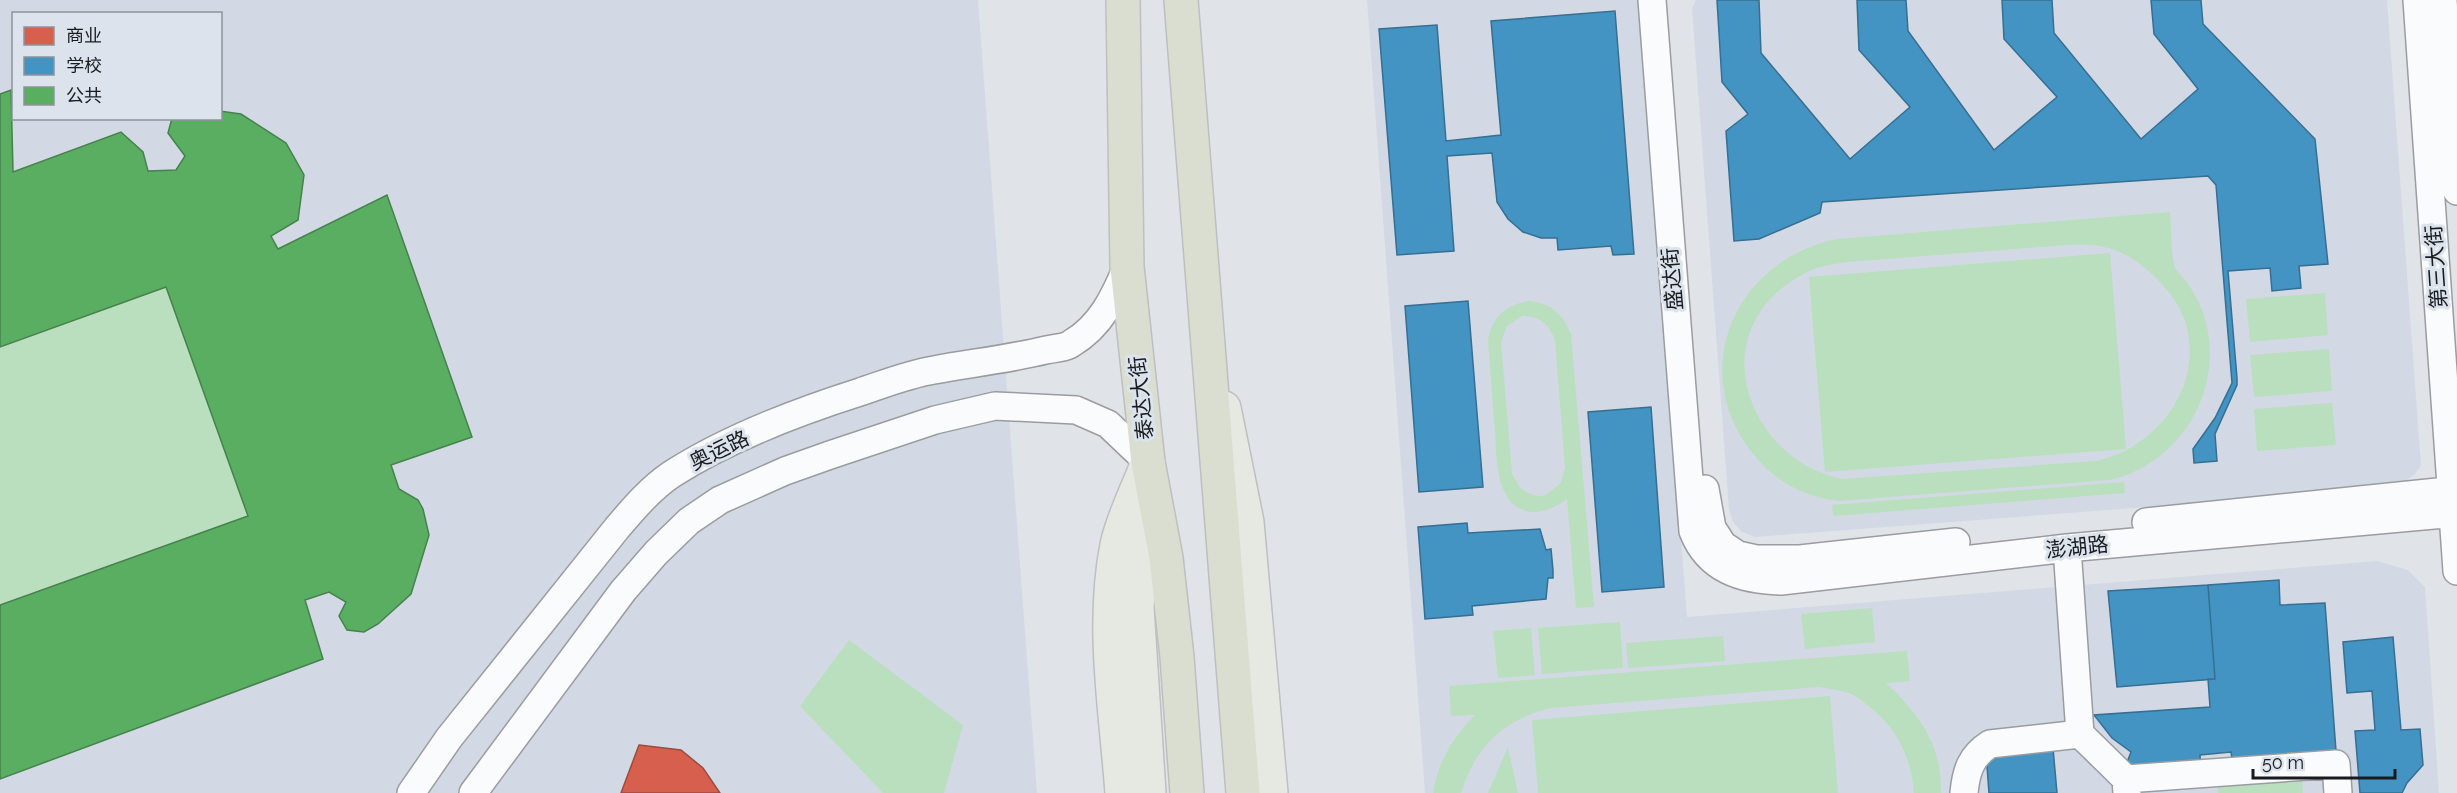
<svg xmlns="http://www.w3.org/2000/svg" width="2457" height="793" font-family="Raleway,'Noto Sans SC',sans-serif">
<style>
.built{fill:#d2d9e4;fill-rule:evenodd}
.green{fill:#badfbe;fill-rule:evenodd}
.shops{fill:#d6604d;stroke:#9d4b3f;stroke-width:1.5}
.schools{fill:#4393c3;stroke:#366f92;stroke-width:1.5}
.public{fill:#5aae61;stroke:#46824d;stroke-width:1.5}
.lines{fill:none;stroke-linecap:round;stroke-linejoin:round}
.minor-casing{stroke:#9a9c9f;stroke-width:30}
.major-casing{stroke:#bdbfc1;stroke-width:36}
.highway-casing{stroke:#bdbfc1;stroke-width:36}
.minor{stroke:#fafbfc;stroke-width:27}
.major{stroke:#e6e9e2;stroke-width:33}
.highway{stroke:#d9ded1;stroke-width:33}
.labels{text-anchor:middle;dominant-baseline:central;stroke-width:6;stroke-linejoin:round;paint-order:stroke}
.street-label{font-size:21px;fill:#181b1e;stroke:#dce3ec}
</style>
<rect width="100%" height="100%" fill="#e0e4e8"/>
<path class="built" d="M0,0H978L1037,793H0ZM14,14H220V118H14Z
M1367,0H1640L1687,617L2377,561L2408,570L2425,587L2439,793H1425Z
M1696,0H2387L2421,466L2415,474L2404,482L2147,507L1755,537L1742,532L1733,522L1729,510L1692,9Z"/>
<path class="green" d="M11,90L14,172L121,132L143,152L148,171L176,170L185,156L220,118L221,111L241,114L286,143L304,175L298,220L271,236L278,248L387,195L472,437L392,465L399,489L418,500L423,509L429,535L411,594L364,632L347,630L339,616L346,602L329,592L305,600L323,659L0,779V94Z
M2170,212C2171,224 2171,258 2175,267C2177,272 2183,277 2186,281C2196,295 2204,311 2207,327C2222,395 2177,466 2109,480L1839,501C1803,497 1776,482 1753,454C1686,370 1735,260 1837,239ZM2067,245C2079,245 2092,244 2104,247C2123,251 2141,263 2155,277C2167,289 2178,302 2184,318C2207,383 2158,448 2096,461L1842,479C1810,472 1782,453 1764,426C1725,366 1746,299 1812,270C1823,265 1835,264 1847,262Z
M2110,253L2126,449L1825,472L1809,277Z
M2325,293L2328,335L2250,342L2246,299Z
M1529,301C1551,303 1563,314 1571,334L1594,607L1576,608L1567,499C1537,521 1507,516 1499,475C1495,457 1496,438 1494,419C1492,393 1490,367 1488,341C1491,318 1506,304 1529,301ZM1522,316C1540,316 1549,324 1555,340L1565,468L1560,484L1544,496C1527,497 1518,488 1512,473L1501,342L1507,326Z
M2329,349L2332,391L2254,397L2250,355Z
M2332,403L2336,445L2257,451L2254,409Z
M2124,482L2125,493L1833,516L1832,505Z
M1872,608L1875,642L1805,649L1801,614Z
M1620,622L1623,668L1542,674L1538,628Z
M1531,628L1535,675L1498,678L1493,631Z
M1723,636L1725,661L1628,668L1626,643Z
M849,640L963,725L944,793H883L800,706Z
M1907,651L1910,681L1886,683C1920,715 1942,745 1941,793H1914C1911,758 1898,730 1871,708C1865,703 1858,697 1852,694C1841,690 1830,689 1819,687L1551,708C1504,719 1475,747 1461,793H1433C1438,762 1453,737 1475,715L1451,716L1449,686Z
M1830,696L1838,793H1538L1532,720Z
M1508,747L1518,793H1488Z
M2302,779L2303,793H2218V786Z"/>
<path class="shops" d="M639,745L681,750L703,768L720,793H621Z"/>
<path class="schools" d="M1717,0H1759L1761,53L1850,159L1910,107L1859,50L1857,0H1906L1908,31L1994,150L2057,97L2004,39L2002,0H2052L2054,33L2141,139L2198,89L2154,34L2151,0H2201L2203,24L2315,139L2328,264L2299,266L2301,288L2272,291L2270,268L2228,271L2237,378V385L2215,434L2217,461L2194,463L2193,449L2215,418L2232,383L2216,185L2208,176L1822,202L1820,213L1759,239L1734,241L1726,131L1748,114L1722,82Z
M1615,11L1634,254L1613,255L1611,246L1558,250L1557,238H1541L1523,232L1508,219L1497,202L1492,153L1447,156L1454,251L1397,255L1379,29L1437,25L1446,141L1501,135L1491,21Z
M1468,301L1483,487L1419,492L1405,306Z
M1651,407L1664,587L1602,592L1588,412Z
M1467,523L1468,533L1540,529L1546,550L1551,549L1553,570V578H1548L1546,599L1472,606L1473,615L1425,619L1418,527Z
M2279,580L2280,605L2325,603L2336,751L2232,759L2231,752L2200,755L2201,773L2126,765L2131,752L2112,738L2094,715L2210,707L2208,679H2215L2208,585Z
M2208,585L2215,679L2117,687L2108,591Z
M2393,637L2401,730L2420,729L2423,765L2407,783L2402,793H2360L2355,731L2375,730L2372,691L2347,693L2343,642Z
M2053,748L2057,793H1989L1986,753Z"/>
<path class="public" d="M11,90L13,172L121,132L143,152L148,171L176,170L185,156L168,133L172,118H220V111L241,114L286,143L304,175L298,220L271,236L278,249L387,195L472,437L391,465L399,489L418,500L423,509L429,535L411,594L378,624L364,632L347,630L339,616L346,602L329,592L305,600L323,659L0,779V605L248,516L166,287L0,347V94Z"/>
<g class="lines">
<defs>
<path id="minor" d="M1652,0L1693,531C1708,570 1742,580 1781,581L2067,548L2457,513
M2417,0L2457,571
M2443,0L2457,191
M1705,489L1712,528L1723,545L1738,555L1756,559H1800L1956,542
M2146,522L2457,490
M2067,548L2080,734L2126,779L2127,793
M2126,779L2336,764L2338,793
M411,793L449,738L617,528C634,508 651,488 672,474C728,438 797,412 860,392C884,384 909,374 934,370C972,363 1009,359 1046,350C1054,348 1066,348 1072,343C1101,326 1115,296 1127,267
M473,793L623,591L656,553L689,521L720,500L785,471L830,455L935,420L995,406L1076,410L1108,424L1148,462
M1964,793C1966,771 1971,756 1990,744L2080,734"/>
<path id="major" d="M1224,408L1247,522L1271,793
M1145,500L1137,607L1149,793
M1122,793C1116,711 1101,626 1117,545C1123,517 1138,489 1148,462"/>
<path id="highway" d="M1123,0L1127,267L1148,462L1166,558L1177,657L1187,793
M1181,0L1243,793"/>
</defs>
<use href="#minor" class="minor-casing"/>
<use href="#major" class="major-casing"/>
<use href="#highway" class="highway-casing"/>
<use href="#minor" class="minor"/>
<use href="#major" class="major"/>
<use href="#highway" class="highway"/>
</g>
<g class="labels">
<g class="street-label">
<text transform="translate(2436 267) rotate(-94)">第三大街</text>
<text transform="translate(1672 279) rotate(-95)">盛达街</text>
<text transform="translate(1141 398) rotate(-96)">泰达大街</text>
<text transform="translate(719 450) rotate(-26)">奥运路</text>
<text transform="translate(2077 547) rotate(-6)">澎湖路</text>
</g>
</g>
<rect x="12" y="12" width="210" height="108" fill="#dce3ec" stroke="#8e939a" stroke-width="1.5"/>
<rect x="24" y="27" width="30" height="18" fill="#d6604d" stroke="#8e939a" stroke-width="1.5"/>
<text x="66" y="42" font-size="18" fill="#181b1e">商业</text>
<rect x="24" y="57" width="30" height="18" fill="#4393c3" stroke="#8e939a" stroke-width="1.5"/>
<text x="66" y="72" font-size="18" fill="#181b1e">学校</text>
<rect x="24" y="87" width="30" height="18" fill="#5aae61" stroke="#8e939a" stroke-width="1.5"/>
<text x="66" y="102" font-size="18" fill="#181b1e">公共</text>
<path d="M2253 769v9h142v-9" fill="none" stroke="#181b1e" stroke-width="3"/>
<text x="2262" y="769" font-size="18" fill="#181b1e" stroke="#dce3ec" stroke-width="4.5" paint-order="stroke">50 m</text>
</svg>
